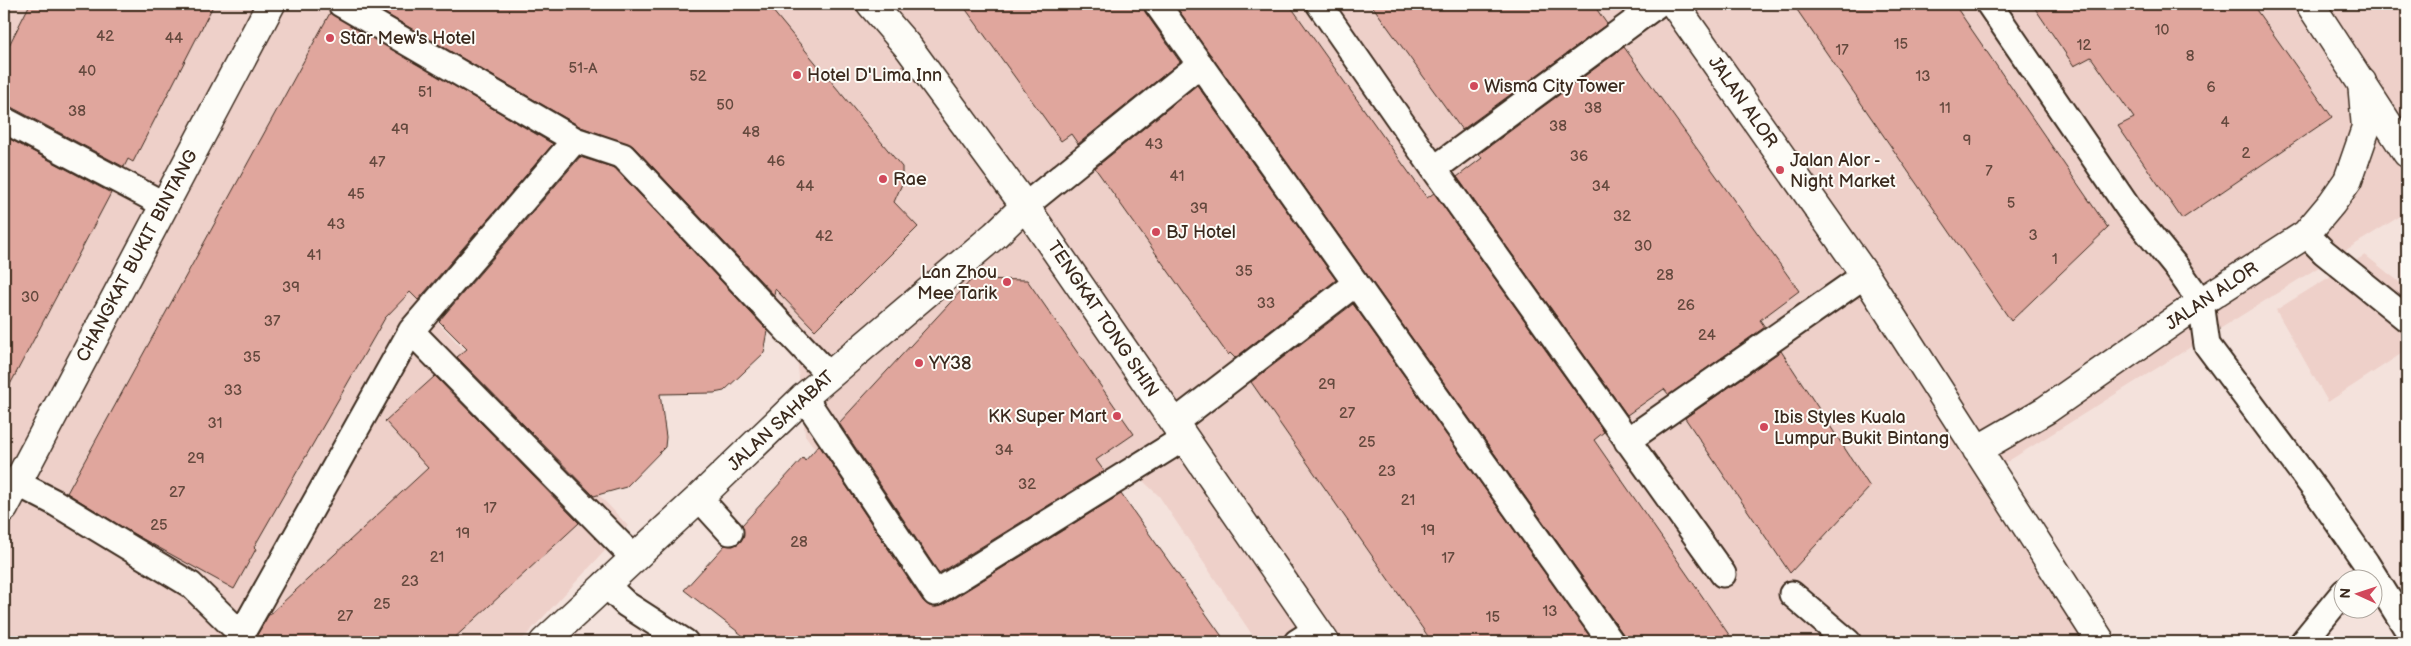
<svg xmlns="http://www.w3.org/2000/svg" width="2411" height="646" font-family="'Balsamiq Sans',sans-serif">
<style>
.built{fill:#eed0c9}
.building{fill:#e0a69d;stroke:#3b2a1e}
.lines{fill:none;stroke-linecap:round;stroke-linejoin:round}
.service-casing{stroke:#3b2a1e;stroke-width:29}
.minor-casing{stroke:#3b2a1e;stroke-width:31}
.secondary-casing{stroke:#3b2a1e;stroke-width:31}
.service{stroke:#fdfcf7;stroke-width:25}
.minor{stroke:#fdfcf7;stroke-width:28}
.secondary{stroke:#fdfcf7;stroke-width:28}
.poi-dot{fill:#d1495b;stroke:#fdfcf7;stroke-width:2}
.labels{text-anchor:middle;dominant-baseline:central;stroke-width:4;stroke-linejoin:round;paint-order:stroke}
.number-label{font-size:15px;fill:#64493e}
.poi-label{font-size:18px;fill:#3b2a1e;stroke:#fdfcf7;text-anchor:start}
.street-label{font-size:18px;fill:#3b2a1e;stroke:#fdfcf7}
</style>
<rect width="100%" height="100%" fill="#f4e2dc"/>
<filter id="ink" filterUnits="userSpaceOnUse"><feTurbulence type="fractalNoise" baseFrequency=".02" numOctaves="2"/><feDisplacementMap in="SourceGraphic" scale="10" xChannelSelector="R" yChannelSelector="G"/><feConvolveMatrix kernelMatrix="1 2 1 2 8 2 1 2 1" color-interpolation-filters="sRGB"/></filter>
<g filter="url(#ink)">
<path class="built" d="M4,4H2407V221L2402,215L1997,468L2117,642H1257L1159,496L1141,479L928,603L805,435L797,358L605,157L576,152L436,320L628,526L520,642H4Z
M2365,255L2407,288V350L2328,402L2276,310Z"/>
<path class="building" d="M30,4H214L133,162L128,159L124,167L11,107L4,106V55Z
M369,4H767L902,167V184L894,202L918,227L815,330L775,289L774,295L633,146L581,127Z
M962,4H1143L1145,12L1180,62L1078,144L1071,134L1061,141Z
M1174,4H1289L1427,198L1434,193L1604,432L1594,440L1734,642H1625L1623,634Z
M1371,4H1593L1607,24L1462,130Z
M1793,4H1954L2108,228L2011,321Z
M2032,4H2252L2332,117L2182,219L2118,126L2134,118L2091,57L2074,66Z
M330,13L553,144L418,300L410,292L385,318L254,547L256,549L234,589L132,533L67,493Z
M1624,47L1799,291L1760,320L1765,327L1669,395L1664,389L1627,415L1457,177L1482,158L1479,154Z
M1197,85L1336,280L1235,358L1230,353L1228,355L1095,168Z
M4,136L111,193L4,396Z
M580,157L615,168L768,331L764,353L724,391L714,393L660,394L666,437L665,447L626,487L594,496L457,357L467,349L439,321Z
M972,279L1027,280L1134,434L1096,460L1104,471L939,573L839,423Z
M1353,304L1594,642H1432L1251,382Z
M1781,351L1870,487L1790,573L1685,418Z
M435,376L579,523L450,642H253L268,616L428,468L385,421Z
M819,445L923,601L929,606L936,607L943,605L1121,494L1226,642H751L684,590L725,545L733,546L740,542L744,536L742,525L803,458L805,461Z"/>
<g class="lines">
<defs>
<path id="service" d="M341,4L575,140L623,156L829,375
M1157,4L1611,642
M1319,4L1434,169L1723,574
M1989,4L2129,209L2176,267L2201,302L2207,345L2316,491L2366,563L2407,629
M4,120L165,205
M1434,169L1658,4
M1025,206L1200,64
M2306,234L2324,252L2407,319
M411,331L634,558
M804,397L935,593L1184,438
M1174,423L1356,283
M1627,441L1865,275
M17,483L54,502L191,585L241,634
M699,498L730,532
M605,584L626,604L685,642
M1792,594L1848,642
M237,642L411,331L575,140
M1297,642L1316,630
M2303,642L2344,592"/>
<path id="minor" d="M871,4L909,48L1025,206L1325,642
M1674,4L1865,275L2101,642
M1977,450L2046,410L2201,302L2306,234L2332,203L2348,180L2366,128L2362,82
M4,508L271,4
M544,642L699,498L804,397L995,235L1025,206"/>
<path id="secondary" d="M2310,4L2407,153"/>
</defs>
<use href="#service" class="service-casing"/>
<use href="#minor" class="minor-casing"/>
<use href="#secondary" class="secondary-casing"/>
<use href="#service" class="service"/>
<use href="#minor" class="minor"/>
<use href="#secondary" class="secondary"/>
</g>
</g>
<g class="poi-dot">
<circle cx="330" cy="38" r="5"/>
<circle cx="797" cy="75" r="5"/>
<circle cx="1474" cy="86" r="5"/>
<circle cx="1780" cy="170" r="5"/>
<circle cx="883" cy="179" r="5"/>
<circle cx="1156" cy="232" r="5"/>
<circle cx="1007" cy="282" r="5"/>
<circle cx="919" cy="363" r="5"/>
<circle cx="1117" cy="416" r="5"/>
<circle cx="1764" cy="427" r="5"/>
</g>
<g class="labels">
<g class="number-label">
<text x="2162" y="30">10</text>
<text x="105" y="36">42</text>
<text x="174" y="38">44</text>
<text x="1901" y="44">15</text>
<text x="2084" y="45">12</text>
<text x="1842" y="50">17</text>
<text x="2190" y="56">8</text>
<text x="583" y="68">51-A</text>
<text x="87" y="71">40</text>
<text x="698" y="76">52</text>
<text x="1923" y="76">13</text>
<text x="2211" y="87">6</text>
<text x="425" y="92">51</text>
<text x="725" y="105">50</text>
<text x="1593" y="108">38</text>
<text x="1945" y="108">11</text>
<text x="77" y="111">38</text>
<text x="2225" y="122">4</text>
<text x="1558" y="126">38</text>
<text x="400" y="129">49</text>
<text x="751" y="132">48</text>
<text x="1967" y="140">9</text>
<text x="1154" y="144">43</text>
<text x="2246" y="153">2</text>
<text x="1579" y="156">36</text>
<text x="776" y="161">46</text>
<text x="377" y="162">47</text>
<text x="1989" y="171">7</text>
<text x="1177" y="176">41</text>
<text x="805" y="186">44</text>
<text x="1601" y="186">34</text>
<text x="356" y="194">45</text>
<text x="2011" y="203">5</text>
<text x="1199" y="208">39</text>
<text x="1622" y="216">32</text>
<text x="336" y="224">43</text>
<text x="2033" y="235">3</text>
<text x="824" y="236">42</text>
<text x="1643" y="246">30</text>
<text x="314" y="255">41</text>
<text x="2055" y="259">1</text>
<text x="1244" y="271">35</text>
<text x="1665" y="275">28</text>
<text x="291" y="287">39</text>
<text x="30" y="297">30</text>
<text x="1266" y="303">33</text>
<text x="1686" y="305">26</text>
<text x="272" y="321">37</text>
<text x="1707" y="335">24</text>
<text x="252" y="357">35</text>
<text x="1327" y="384">29</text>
<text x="233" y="390">33</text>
<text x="1347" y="413">27</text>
<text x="215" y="423">31</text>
<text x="1367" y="442">25</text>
<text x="1004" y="450">34</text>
<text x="196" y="458">29</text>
<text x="1387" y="471">23</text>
<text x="1027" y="484">32</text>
<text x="177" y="492">27</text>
<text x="1408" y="500">21</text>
<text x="490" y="508">17</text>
<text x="159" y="525">25</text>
<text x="1428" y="530">19</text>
<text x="463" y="533">19</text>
<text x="799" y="542">28</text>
<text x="437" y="557">21</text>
<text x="1448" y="558">17</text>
<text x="410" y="581">23</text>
<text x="382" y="604">25</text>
<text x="1550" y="611">13</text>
<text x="345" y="616">27</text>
<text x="1493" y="617">15</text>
</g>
<g class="poi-label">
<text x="340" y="38">Star Mew's Hotel</text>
<text x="807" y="75">Hotel D'Lima Inn</text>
<text x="1484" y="86">Wisma City Tower</text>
<text x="1790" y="160">Jalan Alor -<tspan x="1790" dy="21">Night Market</tspan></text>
<text x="893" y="179">Rae</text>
<text x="1166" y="232">BJ Hotel</text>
<text x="997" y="272" text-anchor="end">Lan Zhou<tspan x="997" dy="21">Mee Tarik</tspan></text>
<text x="929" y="363">YY38</text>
<text x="1107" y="416" text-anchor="end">KK Super Mart</text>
<text x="1774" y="417">Ibis Styles Kuala<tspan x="1774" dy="21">Lumpur Bukit Bintang</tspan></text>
</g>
<g class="street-label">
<text transform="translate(1743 102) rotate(55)">JALAN ALOR</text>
<text transform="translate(137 256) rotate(-62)">CHANGKAT BUKIT BINTANG</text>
<text transform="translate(2212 296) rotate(-34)">JALAN ALOR</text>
<text transform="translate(1103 319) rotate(56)">TENGKAT TONG SHIN</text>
<text transform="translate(781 421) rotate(-43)">JALAN SAHABAT</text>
</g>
</g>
<rect width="2411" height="646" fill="none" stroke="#fdfcf7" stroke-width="20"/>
<rect x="10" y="10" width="2391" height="626" fill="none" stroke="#3b2a1e" stroke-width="2" filter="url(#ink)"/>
<g transform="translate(2358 594) rotate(273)"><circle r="24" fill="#fdfcf7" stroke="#afa8a0"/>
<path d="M0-4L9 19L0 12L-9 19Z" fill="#d1495b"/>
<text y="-8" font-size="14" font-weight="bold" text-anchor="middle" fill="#3b2a1e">N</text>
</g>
</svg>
